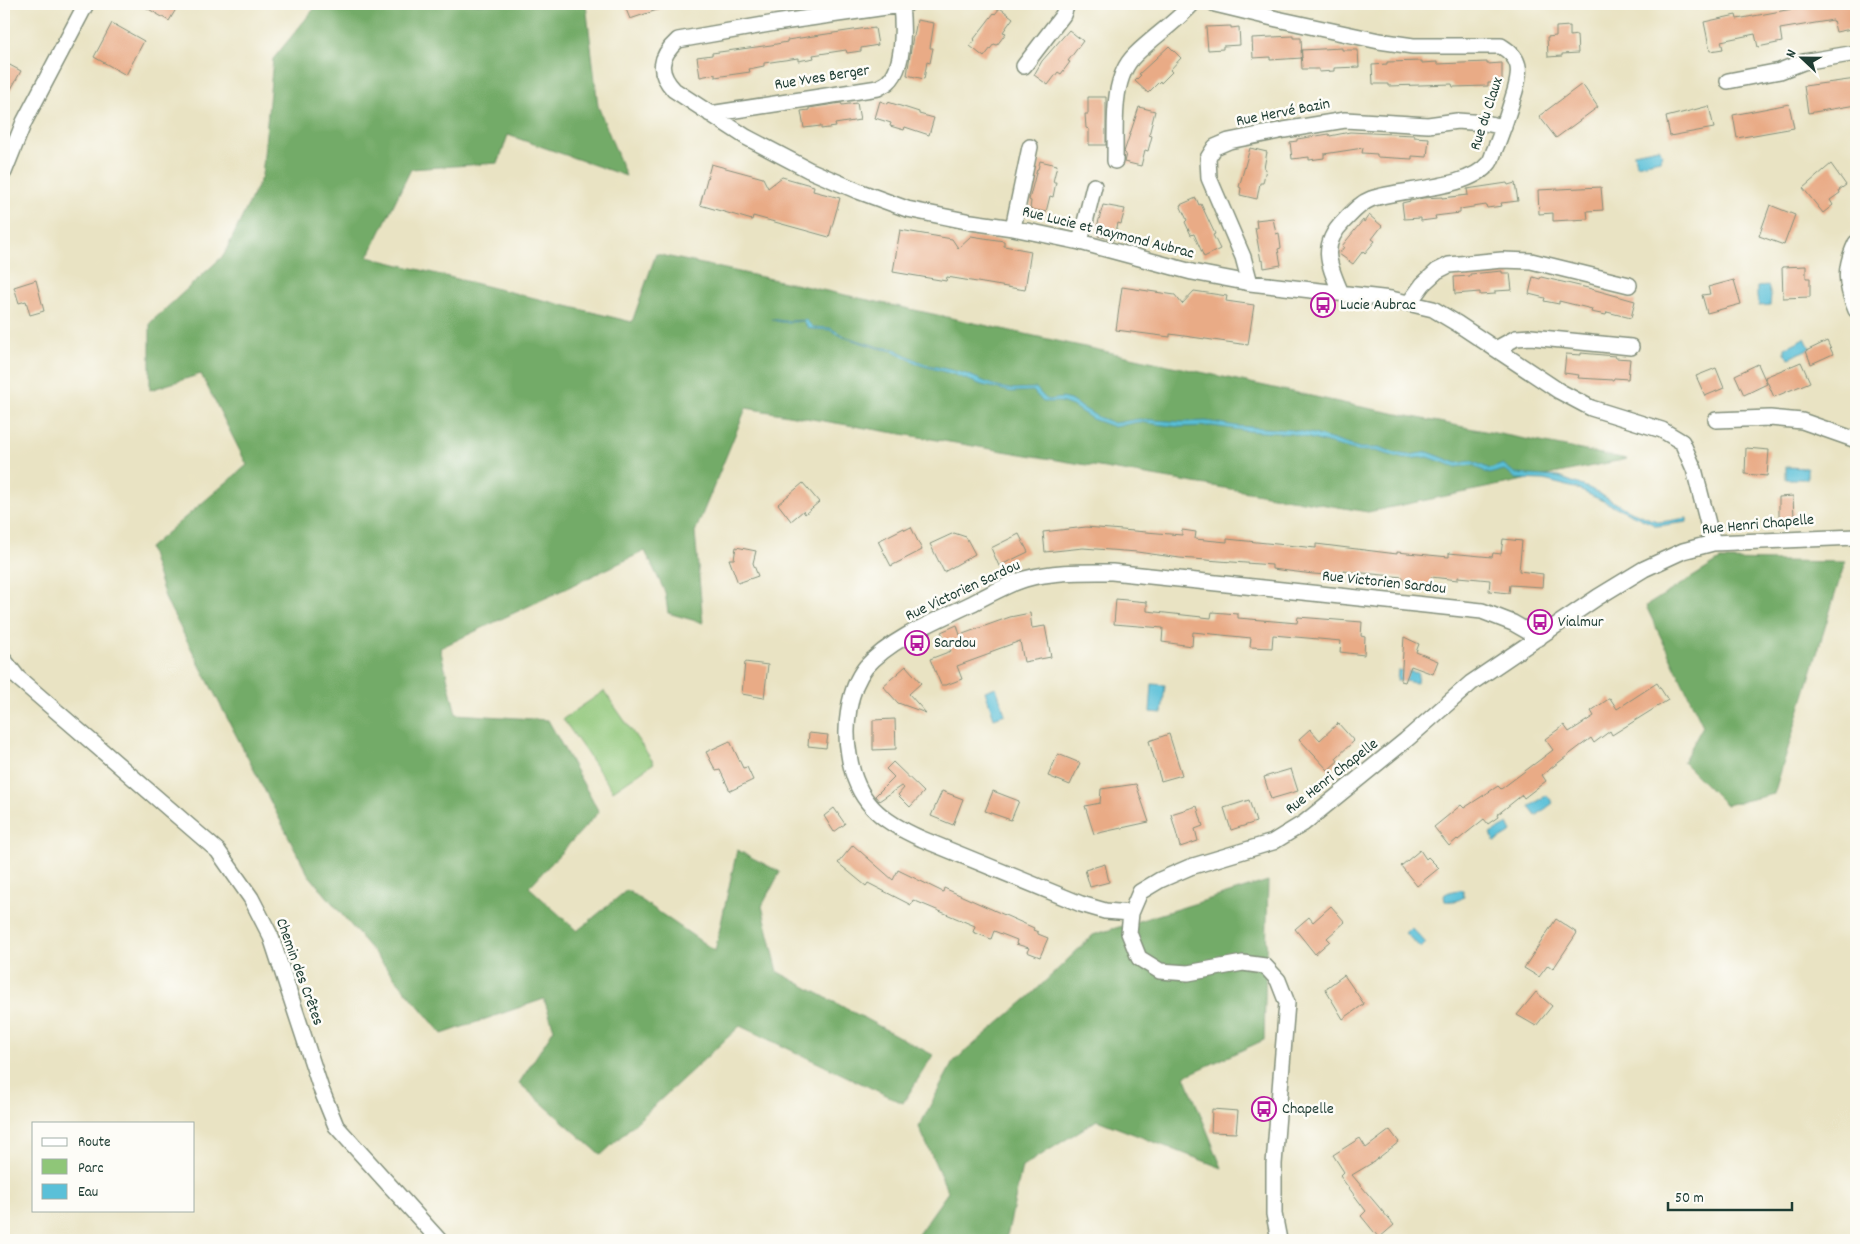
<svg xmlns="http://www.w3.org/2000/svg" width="1860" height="1244" font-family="Dekko,sans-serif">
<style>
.green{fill:#8fc678;stroke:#578256}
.forest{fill:#73ab68;stroke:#49744e}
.water{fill:#5ac0d8;stroke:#3c7e86}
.building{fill:#e9ab86}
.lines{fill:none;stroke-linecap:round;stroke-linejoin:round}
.street-casing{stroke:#84907c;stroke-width:18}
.street{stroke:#fff;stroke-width:15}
.labels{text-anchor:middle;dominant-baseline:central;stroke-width:5;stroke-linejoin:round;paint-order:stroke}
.street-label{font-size:16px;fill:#1f3d34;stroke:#fdfcf7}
.poi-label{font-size:16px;fill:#1f3d34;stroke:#fdfcf7;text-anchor:start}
</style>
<rect width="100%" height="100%" fill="#fdfcf7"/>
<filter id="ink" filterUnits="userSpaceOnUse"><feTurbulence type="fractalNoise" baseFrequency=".02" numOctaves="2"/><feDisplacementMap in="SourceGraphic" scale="10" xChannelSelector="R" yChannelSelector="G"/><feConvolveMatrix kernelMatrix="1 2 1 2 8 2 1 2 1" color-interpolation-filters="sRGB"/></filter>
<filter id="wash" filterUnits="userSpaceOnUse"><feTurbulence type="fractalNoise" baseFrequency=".0096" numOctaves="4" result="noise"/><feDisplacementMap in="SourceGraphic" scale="20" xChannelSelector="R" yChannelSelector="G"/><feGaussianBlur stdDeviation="1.12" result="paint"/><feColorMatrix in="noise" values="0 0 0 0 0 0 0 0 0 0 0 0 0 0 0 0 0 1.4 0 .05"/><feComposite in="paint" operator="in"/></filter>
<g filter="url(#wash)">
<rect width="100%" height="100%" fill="#e9e3c3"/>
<path class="green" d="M604,691L654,763L613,791L563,719Z"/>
<path class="forest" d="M318,4H586L598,106L626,176L508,135L498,163L411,169L368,257L632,322L656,254L1357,406L1627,459L1368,512L746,408L695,532L703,623L668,613L665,592L645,551L440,648L456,714L548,720L599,812L529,887L577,931L627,890L715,951L737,850L780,872L762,906L778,972L933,1055L903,1103L740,1026L601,1155L519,1083L554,1029L544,999L442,1034L308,874L166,600L149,548L247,465L201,374L150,390V323L224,255L262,176L273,59Z
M1720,560L1845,562L1774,794L1726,805L1683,762L1703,726L1646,606Z
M1268,881L1264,1040L1185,1076L1222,1168L1097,1120L1022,1167L1008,1232L1005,1240H914L948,1192L919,1127L953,1062L1029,997L1093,935Z"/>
<path class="water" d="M1658,148L1662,153L1660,160L1636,165L1634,153Z
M1768,286L1771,296L1770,305L1759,306L1757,296V287Z
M771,319L784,321L806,320L813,327L830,328L847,337L879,347L895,349L924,364L964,373L998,387L1010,389L1036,388L1044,397L1048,400L1062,398L1070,400L1098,417L1114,423L1139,419L1184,422L1206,421L1236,426L1292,430L1314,434L1360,448H1382L1395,453L1409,455L1428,452L1457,463L1472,461L1490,469L1503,464L1516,474L1559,477L1591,489L1626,509L1650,519L1661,522L1687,518V522L1657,526L1575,488L1544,480L1516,479L1504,470L1489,474L1473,465L1456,467L1428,457L1404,459L1375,451H1358L1293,434L1248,431L1212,426L1180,427L1138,422L1114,427L1092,419L1072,406L1061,402H1043L1033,391L1011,392L982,385L952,374L920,365L893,351L878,348L843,337L830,330L811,329L808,328L803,321C792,322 781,324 771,319Z
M1805,338L1810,348L1789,358L1785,354V348Z
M1786,467L1807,468V479H1786Z
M1398,670L1418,673L1417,683L1397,680Z
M1152,684L1165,685L1162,713L1150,712Z
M996,687L1005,714L994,718L985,691Z
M1547,795L1553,803L1536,816L1529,807Z
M1508,824L1512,832L1495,842L1490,834Z
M1463,890L1464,897C1458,901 1452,902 1445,901L1444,895C1449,891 1456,890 1463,890Z
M1411,927L1426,943L1421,948L1405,933Z"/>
<g id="blocks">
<path class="building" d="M140,4H179L169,21Z
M624,4H668L669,6L630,19Z
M1791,4H1816L1817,7L1833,4H1855L1856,28L1836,32L1833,20L1780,29L1782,42L1758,47L1755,34L1721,41L1723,49L1710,51L1704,22L1736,15L1737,19L1792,9Z
M1000,8L1013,18L1003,32L1006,33L997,45L994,44L984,57L970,46L975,40L974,39L994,13L995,14Z
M917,20L934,23L930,48H933L930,63L927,62L924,79L907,75L913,36H914Z
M112,23L144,41L126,75L94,57Z
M1231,26V28L1239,27L1240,45L1223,46V49L1208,50L1206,27Z
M1570,26V36L1577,35L1578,53L1562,54V56L1548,57L1547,37L1556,36V27Z
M867,28V29L875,28L878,45L861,48V51L847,53L846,50L813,55L814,58L798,61V58L764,63V66L749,69L750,72L715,77V74L700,77L697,57L712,55V53L771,45L787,42V40Z
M1069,30L1083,41L1068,61L1070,62L1061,74L1058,72L1048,85L1034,75L1042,61Z
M1293,36V38H1301L1302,58L1270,60V57L1253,58L1252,38Z
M1169,46L1181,58L1170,70L1172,72L1161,83L1160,81L1148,93L1135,81L1141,75L1139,74Z
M1342,48V50H1358L1359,67L1334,68V71L1319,72V69H1302L1301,50Z
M1422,61V63L1437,62V64L1487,62V64L1502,63V83H1488V86L1453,87L1452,84L1388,86V84H1373L1372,65L1387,64V62Z
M4,62L21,71L4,102Z
M1856,79V105L1808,113L1804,86Z
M1582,84L1598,107L1556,138L1539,116Z
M1088,97H1106V145H1089V129L1086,128L1085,114H1088Z
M880,101L888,104V102L919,112V114L934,118L929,135L905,127L904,130L890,126L891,123L875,118Z
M841,103L842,105L857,103L860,120L835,124L836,127L821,129V126L804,128L801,111L809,110V108Z
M1789,104L1794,128L1737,138L1733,115Z
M1709,106L1714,128L1670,136L1666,117Z
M1139,107L1155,111L1149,135L1152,136L1148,151L1145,150L1141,166L1124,162L1126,154L1124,152Z
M1350,132L1414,135V137L1429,138L1427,157L1412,156V159L1377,157V154L1362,153L1363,148L1324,154V158L1309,160V157L1292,159L1290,142L1297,141V139L1329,134L1330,136Z
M1250,148L1267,152L1264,168L1266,169L1263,183H1260L1257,199L1240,195L1241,188L1239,187Z
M1040,161L1057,165L1053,182H1056L1053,197L1050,196L1046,212L1030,209L1031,201L1029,200L1037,169H1038Z
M711,164L763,178L768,188L782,177L814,186L813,191L840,198L829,237L753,216L752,220L700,205Z
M1831,164L1846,185L1839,190L1840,193L1830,200L1833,205L1823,213L1803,188Z
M1507,183L1508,185L1515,183L1518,201L1501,203L1502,206L1487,208L1486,205L1460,209V213L1435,216L1436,219L1421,221V218L1404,219L1402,203L1423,198L1442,197V198L1468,195L1467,189Z
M1601,187L1603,210L1587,211L1588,219L1553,221V213L1539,214L1538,190Z
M1196,198L1199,205L1201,204L1215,234L1213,235L1220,249L1204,257L1194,234L1191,235L1185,222L1187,220L1180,205Z
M1103,205L1125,209L1121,224L1118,223L1114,240L1098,236L1099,228L1097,227Z
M1770,205L1795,215L1784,245L1759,236Z
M1369,215L1382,226L1372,239L1375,241L1365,253L1363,251L1353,264L1339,254L1344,247L1342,246L1363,220L1364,222Z
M1273,218L1276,234L1279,233L1281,248L1278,249L1281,265L1264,268L1263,260L1261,261L1255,228H1257L1256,220Z
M900,230L952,239L958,248L971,236L1004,241V246L1031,251L1025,290L947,277L946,281L893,272Z
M1806,266V278H1810V297L1783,298L1782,267Z
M1502,271V273H1510L1512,290L1495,291V294L1480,295V292L1455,294L1454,277L1470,276V274Z
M1533,277L1540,279L1541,277L1588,288L1635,301L1631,318L1607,312L1606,315L1591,312L1592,309L1559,301V304L1544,301L1545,298L1529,294Z
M36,280L44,311L30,315L26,301L19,303L14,287Z
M1734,280L1741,304L1707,313L1702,295L1710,294L1708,287Z
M1122,287L1175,295L1182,304L1194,291L1227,296L1226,301L1254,305L1248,345L1170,334V337L1116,330Z
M1827,341L1833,354L1811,364L1806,351Z
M1581,353L1615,356L1616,358L1630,359L1628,379L1614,378L1613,380L1578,378L1579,375L1564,373L1566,354L1581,355Z
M1801,362L1810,382L1774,397L1765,377Z
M1758,364L1767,384L1744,395L1735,375Z
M1716,368L1724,388L1705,396L1696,376Z
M1746,448L1769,450L1767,476L1745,474Z
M803,483L819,502L805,514L803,511L791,521L778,504Z
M1793,496L1794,518L1779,519V497Z
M911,527L922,550L891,566L878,541L904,528L905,530Z
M1086,527L1182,535V530L1196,532L1195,539L1227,542V539L1316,548V544L1397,554V552L1449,557V553L1492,557L1493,553L1501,554L1503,539L1522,541L1519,571L1543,574L1542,587L1510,585L1509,593L1489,591L1490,580L1458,577V580L1431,577V585L1403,583V577L1343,571L1342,576L1313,574L1272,569V565L1180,558L1137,552L1083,548L1045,552L1043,532Z
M954,533L966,537L975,554L944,572L930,544Z
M1019,534L1028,552L999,566L991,548Z
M736,547L756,551L753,563L758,576L738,583L729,559H734Z
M1116,599L1147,602V611L1211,618L1212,612L1238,614V618L1297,623L1298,617L1362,622L1361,636L1365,637L1364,655L1340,652L1341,641L1273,635L1272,648L1250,647L1251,638L1193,632L1192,646L1162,642L1163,628L1114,624Z
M1030,613L1032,628L1045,626L1051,657L1024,662L1020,641L990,652V654L957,666L962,679L946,685H941L930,659L951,651L941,632L957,625L960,635L1010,617Z
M1404,637L1419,644L1416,652L1438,661L1433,674L1411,666L1405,682L1401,681Z
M745,662L768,665L764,698L742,694Z
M906,666L921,683L909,694L926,713L898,703L883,686Z
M1657,683L1668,700L1612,735L1610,731L1594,743L1591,738L1542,775L1546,781L1524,798L1522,795L1497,815L1498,817L1488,824L1484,819L1458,840L1457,839L1449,846L1434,827L1461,805L1464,808L1498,786L1501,789L1553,750L1545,739L1564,725L1569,732L1594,716L1591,711L1610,698L1617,709Z
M895,719L896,749L873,750V720Z
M1338,723L1354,741L1336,758L1338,761L1328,770L1299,739L1310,729L1320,740Z
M809,733L828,735L826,748L808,746Z
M1169,734L1182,775L1161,781L1149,741Z
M730,741L743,768L747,767L753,780L730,791L720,770L716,771L706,752Z
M1058,754L1080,763L1070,785L1048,776Z
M893,762L924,792L910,807L898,795L904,788L901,786L879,801L875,796L894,777L886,769Z
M1291,769L1298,791L1271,799L1264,777Z
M1136,784L1149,822L1094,834L1085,806L1100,803L1101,789Z
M942,791L963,799L953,825L931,816Z
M993,791L1019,801L1011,820L985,811Z
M1249,800L1256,822L1231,830L1224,808Z
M1197,806L1203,826L1195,829L1198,841L1180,847L1171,814Z
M834,808L845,824L834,832L824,816Z
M853,845L893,880L898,870L943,892L944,888L1034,928L1033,930L1038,932V934L1048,938L1040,957L1027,952L1029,948L1016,944L1017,940L994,931L991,939L973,932L975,926L913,900L911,905L868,883L866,886L838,863Z
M1420,850L1426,859L1428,857L1439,868L1417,886L1401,866Z
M1105,864L1109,882L1090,887L1085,870Z
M1331,906L1345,922L1327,938L1330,941L1315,954L1295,929L1309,917L1313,922Z
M1556,919L1577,933L1553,969L1548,965L1539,977L1524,968Z
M1344,975L1364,1004L1343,1019L1325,989Z
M1536,992L1552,1006L1536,1026L1517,1015Z
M1212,1109L1238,1111L1236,1133L1211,1132Z
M1390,1130L1399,1142L1372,1163L1352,1175L1394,1225L1379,1238L1361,1216L1366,1211L1340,1176L1344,1172L1333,1155L1360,1138L1366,1148Z"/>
</g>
</g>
<g filter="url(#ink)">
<use href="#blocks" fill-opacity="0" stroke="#84907c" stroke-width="1"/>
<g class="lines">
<defs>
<path id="street" d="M907,4L775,23L678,40C659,57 657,72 674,90L746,137L809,170L858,191L907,209L971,222L1013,228L1080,242L1192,272L1250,283L1391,299L1433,309L1458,324L1559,391L1591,408L1662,430L1682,442L1694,469L1713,543
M1215,4L1277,19L1379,41L1413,46H1501C1521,58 1521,70 1515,91C1509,111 1503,130 1495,149C1493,153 1492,159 1489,163C1468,190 1402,188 1371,199C1360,203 1352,213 1344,221C1319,246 1329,265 1341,293
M1024,66L1063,15L1067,4
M1728,81L1780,71L1803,62L1856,53
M710,114L878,88C881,86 886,84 888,82C905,67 903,25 901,5
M1115,161C1116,128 1110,79 1135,55C1153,37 1175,23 1192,4
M4,172L24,122L86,4
M1013,228L1030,147
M1080,242L1094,186
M1856,243C1844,268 1845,284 1856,310
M1250,283L1243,257L1209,178L1208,158L1215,147L1229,141L1284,130L1345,120L1428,125L1457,121L1485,123L1504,127
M1409,303L1423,284L1437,271L1449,265L1502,260L1531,261L1629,285
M1496,349L1516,338L1531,337L1631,347
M1716,420L1770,418L1802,421L1856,440
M4,660L18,678L218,851L251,898L271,937L321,1089L336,1126L439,1240
M1131,913L1105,911L1081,904L922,839C881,821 856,802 849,755C844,728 848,689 866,667C891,638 940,619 973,603C990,594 1008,584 1025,579C1054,571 1083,572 1112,572L1482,611L1513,623L1539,638
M1279,1240L1274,1214V1164L1287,1003L1278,980L1265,966L1243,963L1188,973L1160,971L1139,958L1129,933L1131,913L1140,892L1160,880L1190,867L1273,842L1304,823L1406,740L1471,683L1598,597L1644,569L1683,551L1713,543L1856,537"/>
</defs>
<use href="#street" class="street-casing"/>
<use href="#street" class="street"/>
</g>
</g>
<defs>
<symbol id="bus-ring" viewBox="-11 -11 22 22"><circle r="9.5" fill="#fdfcf7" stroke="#b5179e" stroke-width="1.5"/><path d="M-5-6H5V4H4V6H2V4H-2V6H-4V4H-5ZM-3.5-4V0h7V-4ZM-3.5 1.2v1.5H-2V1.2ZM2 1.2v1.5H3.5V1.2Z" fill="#b5179e"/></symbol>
</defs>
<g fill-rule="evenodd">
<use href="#bus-ring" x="1309" y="291" width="28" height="28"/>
<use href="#bus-ring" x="1526" y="608" width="28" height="28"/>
<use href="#bus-ring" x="903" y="629" width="28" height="28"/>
<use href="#bus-ring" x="1250" y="1095" width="28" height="28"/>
</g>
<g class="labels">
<g class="street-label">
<text transform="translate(822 78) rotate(-9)">Rue Yves Berger</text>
<text transform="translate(1283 113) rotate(-11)">Rue Hervé Bazin</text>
<text transform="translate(1487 114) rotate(-72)">Rue du Claux</text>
<text transform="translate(1108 233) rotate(14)">Rue Lucie et Raymond Aubrac</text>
<text transform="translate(1758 525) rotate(-5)">Rue Henri Chapelle</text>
<text transform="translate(1384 583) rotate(6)">Rue Victorien Sardou</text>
<text transform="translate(963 591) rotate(-25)">Rue Victorien Sardou</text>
<text transform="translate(1332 777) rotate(-38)">Rue Henri Chapelle</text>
<text transform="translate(299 972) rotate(70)">Chemin des Crêtes</text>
</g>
<g class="poi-label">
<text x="1340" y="305">Lucie Aubrac</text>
<text x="1558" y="622">Vialmur</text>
<text x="934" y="643">Sardou</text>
<text x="1282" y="1109">Chapelle</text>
</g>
</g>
<rect width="1860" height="1244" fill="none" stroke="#fdfcf7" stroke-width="20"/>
<rect x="32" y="1122" width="162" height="90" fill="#fdfcf7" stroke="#a4b0a9"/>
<rect x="42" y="1138" width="25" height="8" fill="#ffffff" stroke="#a4b0a9"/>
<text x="78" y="1146" font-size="15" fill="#1f3d34">Route</text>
<rect x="42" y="1159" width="25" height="15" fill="#8fc678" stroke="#a4b0a9"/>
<text x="78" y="1172" font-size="15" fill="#1f3d34">Parc</text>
<rect x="42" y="1184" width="25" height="15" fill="#5ac0d8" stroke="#a4b0a9"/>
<text x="78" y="1196" font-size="15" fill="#1f3d34">Eau</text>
<g transform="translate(1802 58) rotate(292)" stroke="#fdfcf7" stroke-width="4" paint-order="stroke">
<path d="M0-4L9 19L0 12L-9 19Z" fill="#1f3d34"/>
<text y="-8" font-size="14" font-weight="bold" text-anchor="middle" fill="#1f3d34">N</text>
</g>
<path d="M1668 1202v8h124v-8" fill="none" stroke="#1f3d34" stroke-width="2.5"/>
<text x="1675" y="1202" font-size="15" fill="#1f3d34" stroke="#fdfcf7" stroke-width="4" paint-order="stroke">50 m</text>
</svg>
